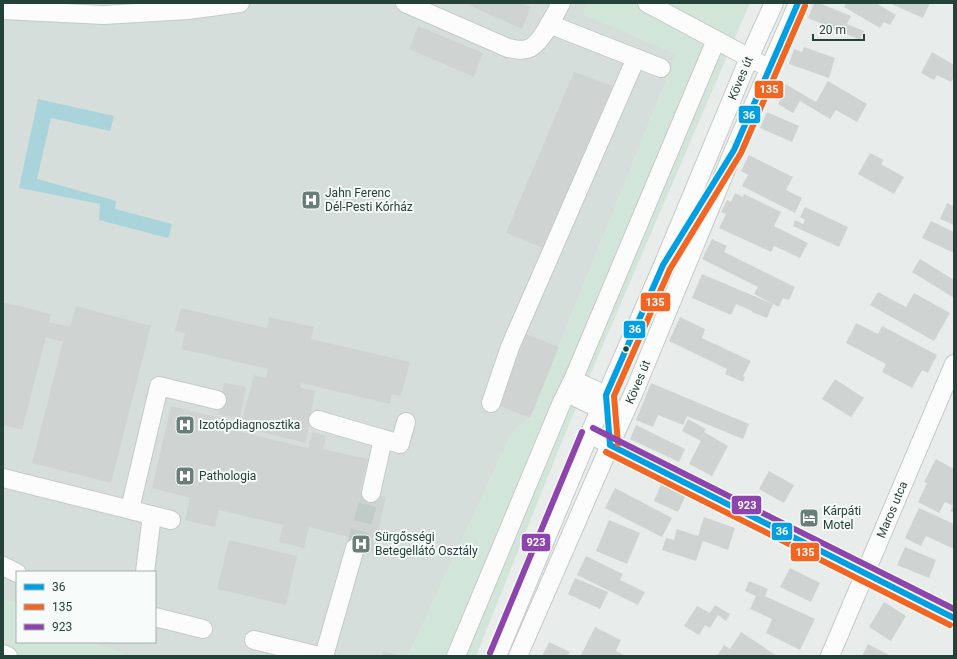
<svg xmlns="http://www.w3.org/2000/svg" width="957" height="659" font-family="Roboto,sans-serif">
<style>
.built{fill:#d6dedb}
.green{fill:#d1e6d8}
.water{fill:#a9d4db}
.building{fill:#cfd4d2}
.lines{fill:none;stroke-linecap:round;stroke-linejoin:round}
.minor-tunnel{stroke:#c1cbc8;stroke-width:18;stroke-dasharray:18 9;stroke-linecap:butt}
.minor-casing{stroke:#c5cac8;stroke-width:20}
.minor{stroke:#fcfcfc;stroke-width:18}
.bus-1-casing{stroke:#f7fbf9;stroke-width:9}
.bus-2-casing{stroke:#f7fbf9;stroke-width:9}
.bus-3-casing{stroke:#f7fbf9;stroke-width:9}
.bus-1{stroke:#009ee3;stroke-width:6}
.bus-2{stroke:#f26522;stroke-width:6}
.bus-3{stroke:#8e44ad;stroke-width:6}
.bus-dot{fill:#24423a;stroke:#f7fbf9;stroke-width:1.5}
.labels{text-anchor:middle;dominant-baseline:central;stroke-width:4;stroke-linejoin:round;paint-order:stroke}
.street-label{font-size:12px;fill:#24423a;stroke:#f7fbf9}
.poi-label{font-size:12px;fill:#24423a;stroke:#f7fbf9;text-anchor:start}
.line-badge{stroke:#f7fbf9;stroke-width:1.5}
.badge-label{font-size:11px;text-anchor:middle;font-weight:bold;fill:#fff}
</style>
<rect width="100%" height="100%" fill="#e8edeb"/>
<path class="built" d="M3,3H587L583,14L677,54L530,418L513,431L408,656H121L122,653L87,642H155V572H17V604L3,599Z"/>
<path class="green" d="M587,3H750L569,424L476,656H408L513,431L530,418L677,54L582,14Z
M3,599L17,604V642H87L122,653L121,656H3Z"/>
<path class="water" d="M38,99L114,116L110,131L51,118L37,179L116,201L115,209L172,224L168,238L99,220L100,204L19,188Z"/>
<path class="building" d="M464,3H522L531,7L522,29Z
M814,3H819L851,16L847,24L864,31L860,40L808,18Z
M846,3H876L896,15L890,25L884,22L880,28L844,7Z
M889,3H930L923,18Z
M418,26L483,53L474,77L409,49Z
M804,47L835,58L829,78L789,64L794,49L802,52Z
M932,52L954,65V77L951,82L937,75L934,80L921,73Z
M574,72L613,86L543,248L506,233Z
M780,81L816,102L828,81L867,104L857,122L836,110L830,119L800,101L793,113L778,104L781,99L773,94Z
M767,112L799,126L792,142L760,128Z
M870,153L884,160L881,164L904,177L894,194L858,174Z
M749,155L793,177L786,190L802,198L795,213L742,186L748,175L741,171Z
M735,193L743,197L744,194L781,212L774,226L808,243L800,258L774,246L771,252L719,228L726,214L721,212L727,200L731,202Z
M947,203L954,206V225L940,219Z
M805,207L848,227L839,247L793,226L795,220L803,224L805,220L800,217Z
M931,221L954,232V253L922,238Z
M712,239L727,246L724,252L795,287L789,300L783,298L779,307L754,294L758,287L702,259Z
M920,259L954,280V298L912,272Z
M702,274L773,304L767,318L752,312V311L736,304L731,315L692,298Z
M878,292L906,307L914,293L950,313L934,341L870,305Z
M3,302L51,314L49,322L70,327L76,306L151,326L111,483L32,463L63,342L46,337L22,430L3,425Z
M181,308L267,328L269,317L314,327L311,339L410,362L401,396L392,394L390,404L301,383L300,387L315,391L306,443L240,427L254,375L266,378L268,369L181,349L185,333L175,331Z
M680,317L705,329L702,338L751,361L743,376L745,377L743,382L725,374L727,369L669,341Z
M856,323L878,334L882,326L937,355L928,373L922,370L912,388L882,372L886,364L846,343Z
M526,334L559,347L530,418L497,405Z
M835,379L864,398L851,417L822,399Z
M224,383L246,387L240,419L218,414Z
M651,383L749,424L743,439L687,416L683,425L658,415L653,427L636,420Z
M171,406L235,421L233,430L308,448L312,432L326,436L323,449L368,459L360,491L386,497L373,553L347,546L349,537L309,527L304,548L279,542L283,525L219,510L215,527L185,520L190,498L152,488Z
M688,419L706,429L704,432L728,446L712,476L689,464L701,441L682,431Z
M636,425L685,449L679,462L630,439Z
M936,459L954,469V513L950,511L953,506L945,502L939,513L918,502L927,483L924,482Z
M769,471L794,485L784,503L759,489Z
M661,484L686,495L678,512L654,501Z
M615,488L672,518L662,537L605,508Z
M919,508L954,524V549L926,536L921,546L905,538Z
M704,517L735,528L728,550L703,541L696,561L662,550L666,538L674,540L677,529L698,536Z
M609,520L640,533L627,564L596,551Z
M229,540L297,556L286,605L217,589Z
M905,547L936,560L929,578L897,565Z
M586,556L623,574L620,580L645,592L638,605L577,575Z
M790,568L820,583L811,602L780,587Z
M575,578L608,592L600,609L568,594Z
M749,581L768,589L765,596L815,619L800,650L766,633L772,619L750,609L756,596L745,591Z
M884,602L906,616L891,641L869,627Z
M715,605L730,614L726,621L718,615L710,628L705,625L699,635L684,626L697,606L710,613Z
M595,627L621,640L616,651L626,656H583L581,655Z
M741,632L777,656H717L724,645L730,649Z
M549,642L570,652L568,656H542Z
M868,644L891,656H862Z
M383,651L399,655L398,656H382Z"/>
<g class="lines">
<path class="minor-tunnel" d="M355,548L371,493"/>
<defs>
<g id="minor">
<path d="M405,3L508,48C515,49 521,51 527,49C541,46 554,15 561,3"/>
<path d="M647,3L759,63"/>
<path d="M3,10L104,15L188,10L240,3"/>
<path d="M549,24L661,68"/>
<path d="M573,380L606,395"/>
<path d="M567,393L600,409H607L612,406"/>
<path d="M491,403L510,347L636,58"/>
<path d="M318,420L383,439L371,493"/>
<path d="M383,439L400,444L406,422"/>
<path d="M599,439L954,618"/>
<path d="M3,478L171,520"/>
<path d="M130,509L159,386L217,400"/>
<path d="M3,566L17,573"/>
<path d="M145,572L152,515"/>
<path d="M155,617L203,629"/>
<path d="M254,640L319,656"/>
<path d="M3,654L8,656"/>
<path d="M324,656L355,548"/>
<path d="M456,656L562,402L573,380L716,40"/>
<path id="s1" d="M497,656L589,435L663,265L749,58L774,3"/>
<path id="s2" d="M518,656L610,445L634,392L734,150L798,3"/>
<path id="s3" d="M830,656L954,364"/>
</g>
</defs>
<use href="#minor" class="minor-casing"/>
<use href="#minor" class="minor"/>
<defs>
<path id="bus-1" d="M610,445L606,395L663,265L734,150L798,3
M610,445L954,618"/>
<path id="bus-2" d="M618,444L614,396L670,269L741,153L805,6
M606,452L950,625"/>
<path id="bus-3" d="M593,428L954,609
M490,653L582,432"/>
</defs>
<use href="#bus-1" class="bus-1-casing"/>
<use href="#bus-2" class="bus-2-casing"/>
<use href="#bus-3" class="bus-3-casing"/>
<use href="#bus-1" class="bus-1"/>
<use href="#bus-2" class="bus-2"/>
<use href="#bus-3" class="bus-3"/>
</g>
<defs>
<symbol id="hospital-square" viewBox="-11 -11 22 22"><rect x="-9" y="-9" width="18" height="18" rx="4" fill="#697e78" stroke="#f7fbf9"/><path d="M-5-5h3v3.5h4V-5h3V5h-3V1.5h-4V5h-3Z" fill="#fff"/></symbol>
<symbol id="hotel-square" viewBox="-11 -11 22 22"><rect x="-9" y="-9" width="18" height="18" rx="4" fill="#697e78" stroke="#f7fbf9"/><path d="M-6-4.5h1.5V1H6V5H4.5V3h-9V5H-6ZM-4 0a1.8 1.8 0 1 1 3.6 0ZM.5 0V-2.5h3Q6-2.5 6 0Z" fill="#fff"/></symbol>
</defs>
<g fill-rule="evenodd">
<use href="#hospital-square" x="300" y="189" width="22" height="22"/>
<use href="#hospital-square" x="174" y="414" width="22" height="22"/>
<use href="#hospital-square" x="174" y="465" width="22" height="22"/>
<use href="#hotel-square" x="798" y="507" width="22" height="22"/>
<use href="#hospital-square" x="350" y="533" width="22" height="22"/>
</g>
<circle class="bus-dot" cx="626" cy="349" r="3.5"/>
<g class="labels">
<g class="street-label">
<text stroke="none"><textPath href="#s1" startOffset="627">Köves út</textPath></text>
<text stroke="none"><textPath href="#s2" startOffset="299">Köves út</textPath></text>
<text stroke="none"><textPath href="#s3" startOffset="159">Maros utca</textPath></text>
</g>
<g class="poi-label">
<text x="325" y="193">Jahn Ferenc<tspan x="325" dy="14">Dél-Pesti Kórház</tspan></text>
<text x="199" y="425">Izotópdiagnosztika</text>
<text x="199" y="476">Pathologia</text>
<text x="823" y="511">Kárpáti<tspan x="823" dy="14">Motel</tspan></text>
<text x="375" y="537">Sürgősségi<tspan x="375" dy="14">Betegellátó Osztály</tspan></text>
</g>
</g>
<g class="line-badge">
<rect x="754" y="80" width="30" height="19" rx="4" fill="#f26522"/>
<rect x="738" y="105" width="23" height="19" rx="4" fill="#009ee3"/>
<rect x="640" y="292" width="31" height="20" rx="4" fill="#f26522"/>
<rect x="623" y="320" width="23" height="19" rx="4" fill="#009ee3"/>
<rect x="731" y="495" width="31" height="20" rx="4" fill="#8e44ad"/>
<rect x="771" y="522" width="22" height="19" rx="4" fill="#009ee3"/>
<rect x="521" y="533" width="30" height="19" rx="4" fill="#8e44ad"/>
<rect x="790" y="542" width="30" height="20" rx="4" fill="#f26522"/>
</g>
<g class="badge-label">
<text x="769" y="93">135</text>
<text x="749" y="119">36</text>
<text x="655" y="306">135</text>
<text x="635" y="333">36</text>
<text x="747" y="509">923</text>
<text x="782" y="535">36</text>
<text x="536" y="546">923</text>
<text x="805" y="556">135</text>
</g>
<rect width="957" height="659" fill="none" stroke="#24423a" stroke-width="8"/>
<rect x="16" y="571" width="140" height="72" fill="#f7fbf9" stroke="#a3b1ad"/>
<rect x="24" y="584" width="20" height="6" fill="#009ee3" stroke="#a3b1ad"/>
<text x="52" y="591" font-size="12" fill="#24423a">36</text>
<rect x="24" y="604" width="20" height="6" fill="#f26522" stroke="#a3b1ad"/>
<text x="52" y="611" font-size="12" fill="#24423a">135</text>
<rect x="24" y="624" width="20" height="6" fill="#8e44ad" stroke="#a3b1ad"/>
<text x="52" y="631" font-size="12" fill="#24423a">923</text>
<path d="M813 34v6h51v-6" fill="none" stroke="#24423a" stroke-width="2"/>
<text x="819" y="34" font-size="12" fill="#24423a" stroke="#f7fbf9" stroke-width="3" paint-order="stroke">20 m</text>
</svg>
